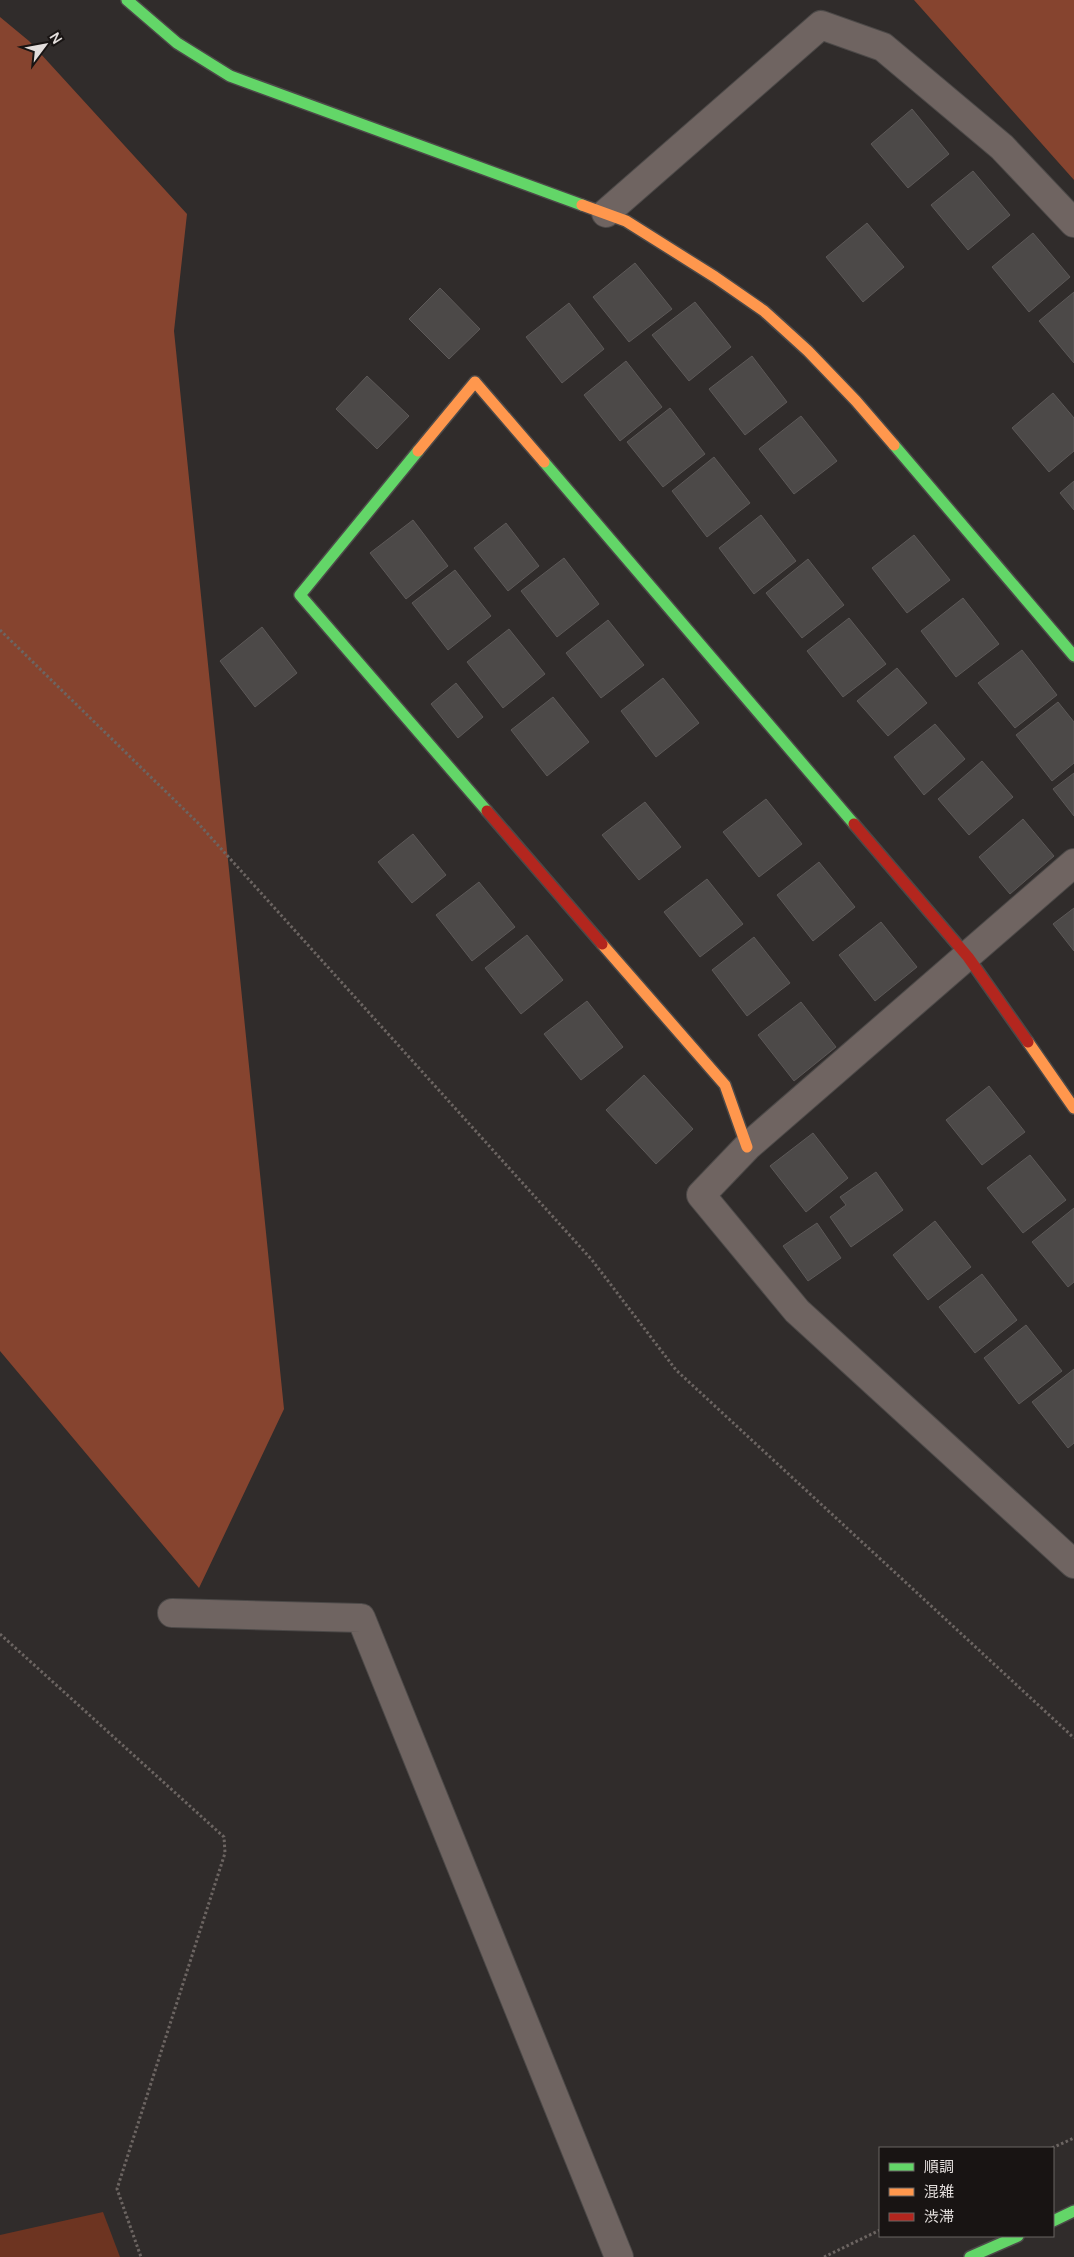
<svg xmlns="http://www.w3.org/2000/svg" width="1074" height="2257" font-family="Manrope,'Noto Sans JP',sans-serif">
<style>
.green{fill:#6d3421}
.forest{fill:#86442f}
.building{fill:#4c4948;stroke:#5d5958}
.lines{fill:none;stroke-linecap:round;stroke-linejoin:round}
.street-casing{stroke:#4c4948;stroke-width:30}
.fast-casing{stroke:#4c4948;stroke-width:14}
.slow-casing{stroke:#4c4948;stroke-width:14}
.jam-casing{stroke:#4c4948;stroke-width:14}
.path{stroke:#6c6562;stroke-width:3;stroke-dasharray:2.5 2.5;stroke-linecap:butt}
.street{stroke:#6f6461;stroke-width:28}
.fast{stroke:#63d668;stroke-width:11}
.slow{stroke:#ff974d;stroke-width:11}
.jam{stroke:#b3261e;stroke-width:11}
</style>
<rect width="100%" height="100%" fill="#302c2b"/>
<path class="green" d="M103,2212L120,2257H0V2235Z"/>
<path class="forest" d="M914,0H1074V180Z
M0,17L29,41L187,214L174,331L284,1409L199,1588L0,1351Z"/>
<path class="building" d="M912,109L949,154L908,188L871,144Z
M973,171L1010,215L968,250L931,205Z
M867,223L904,267L863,302L826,257Z
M1033,233L1070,277L1029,312L992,267Z
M635,263L672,309L629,342L593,297Z
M440,288L480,329L449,359L409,319Z
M1074,292V363L1039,321Z
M695,302L731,347L689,381L652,335Z
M569,303L604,349L562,383L526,337Z
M752,356L787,402L745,435L709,389Z
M626,361L662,407L620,441L584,395Z
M367,376L409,416L377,449L336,409Z
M1053,393L1074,418V451L1049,472L1012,428Z
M670,408L705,454L663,487L627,442Z
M801,416L837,461L794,494L759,449Z
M714,457L750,503L707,537L672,491Z
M1074,481V510L1060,493Z
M761,515L796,561L754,594L719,548Z
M413,520L448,566L406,599L370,553Z
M506,523L539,566L508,591L474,548Z
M914,535L950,580L907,613L872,568Z
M564,558L599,604L557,637L521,591Z
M808,559L844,605L802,638L766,593Z
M455,570L491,616L448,650L412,603Z
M963,598L999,644L956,677L921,631Z
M849,618L886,664L843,697L807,651Z
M608,620L644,665L601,698L566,653Z
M262,627L297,673L255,707L220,661Z
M509,629L545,674L503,708L467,662Z
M1022,650L1057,695L1015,728L978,683Z
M897,668L927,703L888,736L857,701Z
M663,678L699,723L656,757L621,711Z
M456,683L483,717L458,738L431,704Z
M553,697L589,742L547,776L511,730Z
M1058,702L1074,722V763L1052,781L1016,735Z
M935,724L965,759L924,795L894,757Z
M982,761L1013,797L969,835L938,799Z
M1074,773V816L1053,789Z
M766,799L802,844L759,877L723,832Z
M645,802L681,847L639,880L602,835Z
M1023,819L1054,856L1010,894L979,857Z
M413,834L446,875L412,903L378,862Z
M819,862L855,907L813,941L777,895Z
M707,879L743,924L700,957L664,912Z
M479,882L515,927L472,961L436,915Z
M1074,908V951L1053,924Z
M881,922L917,967L875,1001L839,955Z
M527,935L563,980L521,1014L485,968Z
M754,937L790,983L747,1016L712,970Z
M587,1001L623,1047L581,1080L544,1034Z
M801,1002L836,1047L794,1081L758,1035Z
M644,1075L693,1129L656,1164L606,1110Z
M989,1086L1025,1132L982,1165L946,1120Z
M813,1133L848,1178L806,1212L770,1166Z
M1030,1155L1066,1200L1023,1233L987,1188Z
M876,1172L903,1210L851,1247L830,1217L846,1205L840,1197Z
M1074,1208V1282L1068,1287L1032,1242Z
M935,1221L971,1267L928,1300L893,1255Z
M817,1223L841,1258L808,1281L783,1246Z
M982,1274L1017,1320L975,1353L939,1307Z
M1026,1325L1062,1371L1019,1404L984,1358Z
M1074,1369V1443L1068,1448L1032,1402Z"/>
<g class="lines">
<defs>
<path id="street" d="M606,213L821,25L883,47L1002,147L1074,223
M1074,863L747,1147L701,1195L797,1311L1074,1564
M172,1613L361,1618L619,2257"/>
<path id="fast" d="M127,0L177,43L230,76L582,205
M894,445L1074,656
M418,451L300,595L487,811
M544,462L854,824
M1053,2221L1074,2211
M970,2257L1018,2236"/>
<path id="slow" d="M582,205L626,221L715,277L764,311L808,351L856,401L894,445
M418,451L475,382L544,462
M602,944L725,1085L747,1147
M1028,1042L1074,1108"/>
<path id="jam" d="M487,811L602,944
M854,824L968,957L1028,1042"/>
</defs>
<use href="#street" class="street-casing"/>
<use href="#fast" class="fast-casing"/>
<use href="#slow" class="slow-casing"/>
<use href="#jam" class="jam-casing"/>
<path class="path" d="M0,630L197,822L592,1260L676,1370L1074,1738
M0,1634L224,1837L225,1853L117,2189L141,2257
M1052,2148L1074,2138
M824,2257L880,2230"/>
<use href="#street" class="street"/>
<use href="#fast" class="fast"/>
<use href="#slow" class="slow"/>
<use href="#jam" class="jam"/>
</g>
<rect x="879" y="2147" width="175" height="90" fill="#181413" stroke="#696563"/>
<rect x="889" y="2163" width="25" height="8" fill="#63d668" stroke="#696563"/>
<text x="924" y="2172" font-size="15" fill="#e3dedc">順調</text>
<rect x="889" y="2188" width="25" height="8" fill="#ff974d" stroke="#696563"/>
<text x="924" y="2197" font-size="15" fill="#e3dedc">混雑</text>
<rect x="889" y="2213" width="25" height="8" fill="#b3261e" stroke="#696563"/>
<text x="924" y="2222" font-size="15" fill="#e3dedc">渋滞</text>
<g transform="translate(45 45) rotate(58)" stroke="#181413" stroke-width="4" paint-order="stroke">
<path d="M0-4L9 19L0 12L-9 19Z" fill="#e3dedc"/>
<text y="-8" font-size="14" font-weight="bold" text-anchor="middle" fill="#e3dedc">N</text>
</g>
</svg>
